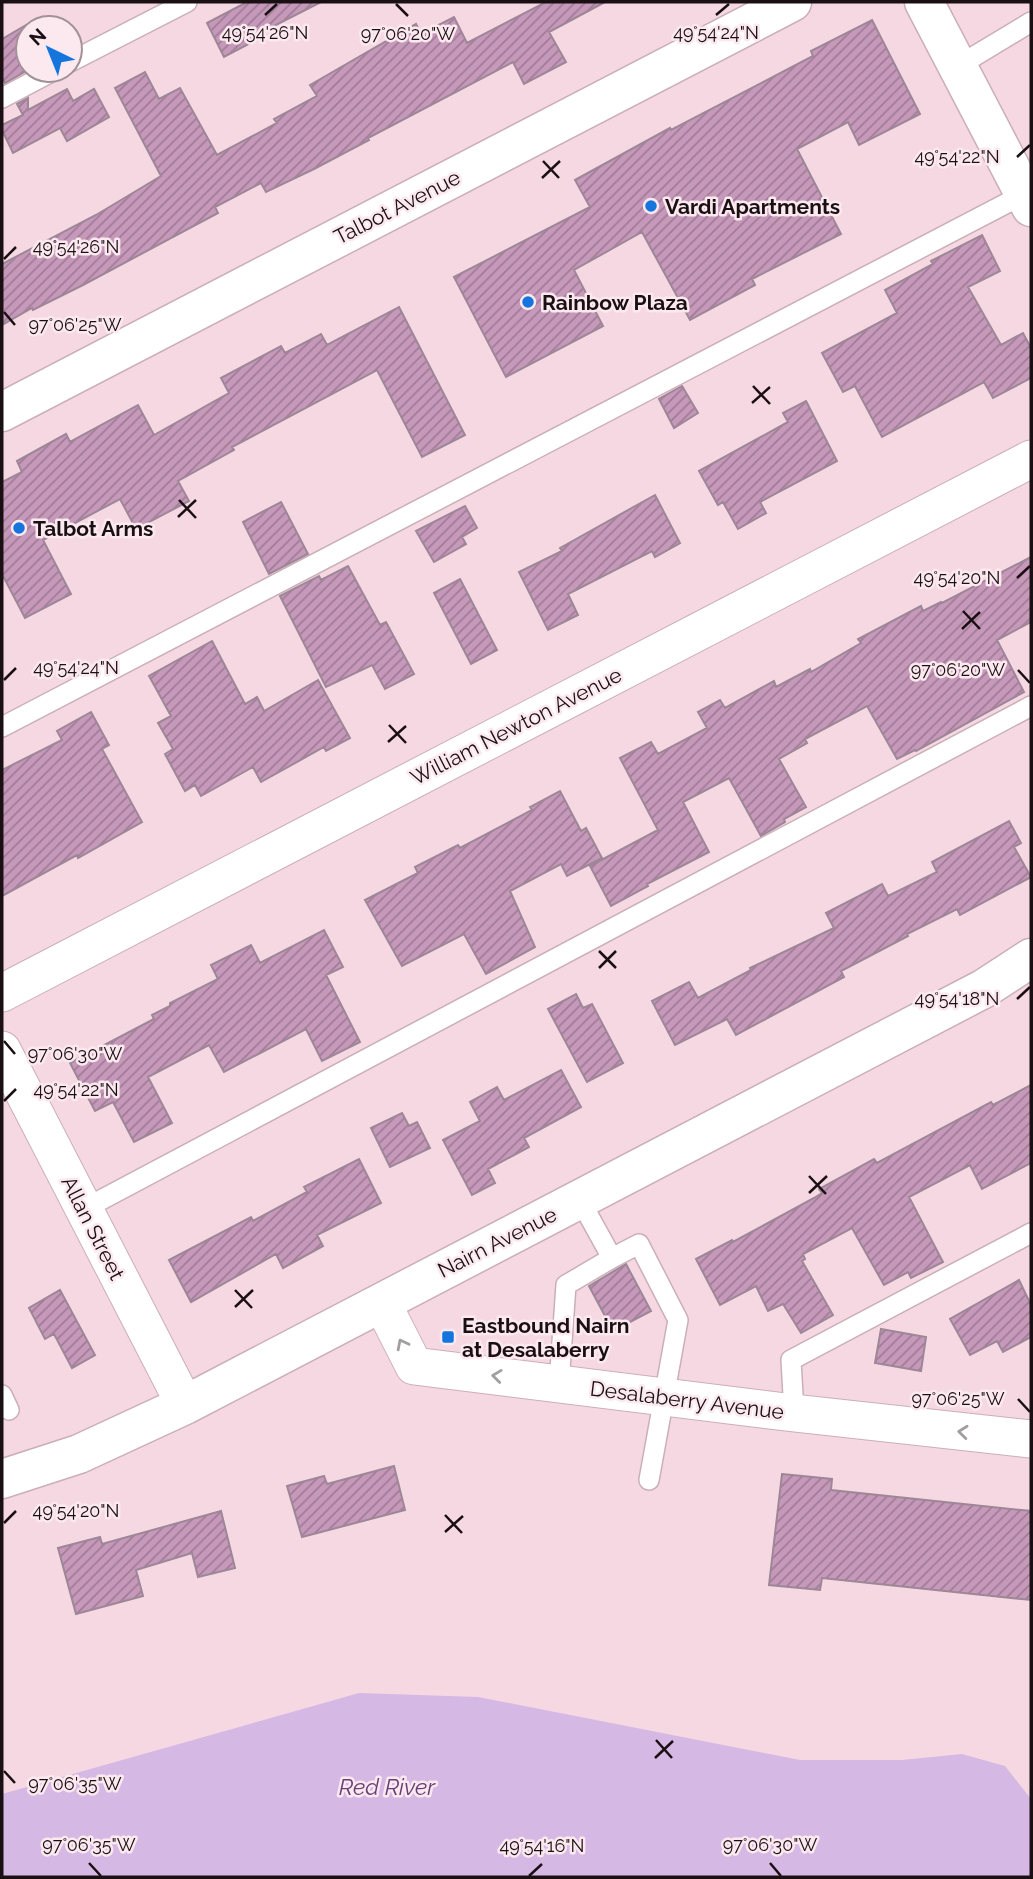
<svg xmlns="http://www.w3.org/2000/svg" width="1033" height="1879" font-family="Raleway,sans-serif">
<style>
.water{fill:#d6b8e4}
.building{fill:url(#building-hatch);stroke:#9d8797;stroke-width:2}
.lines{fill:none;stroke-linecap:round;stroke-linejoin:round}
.service-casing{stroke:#cbafb8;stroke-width:22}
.minor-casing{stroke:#cbafb8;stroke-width:39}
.tertiary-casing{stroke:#cbafb8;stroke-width:41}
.secondary-casing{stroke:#cbafb8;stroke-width:41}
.service{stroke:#fff;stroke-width:19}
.minor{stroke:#fff;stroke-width:37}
.tertiary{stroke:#fff;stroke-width:38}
.secondary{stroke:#fff;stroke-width:38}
.oneway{stroke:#a39fa1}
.ticks{fill:none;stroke:#1a1014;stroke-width:2.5}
.poi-dot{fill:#1575dd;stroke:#fbe9ef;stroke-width:2.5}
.labels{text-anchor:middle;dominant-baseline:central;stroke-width:5;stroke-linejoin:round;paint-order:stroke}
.poi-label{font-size:21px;font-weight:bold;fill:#1a1014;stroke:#fbe9ef;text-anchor:start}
.street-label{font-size:21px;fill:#1a1014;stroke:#fbe9ef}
.water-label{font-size:23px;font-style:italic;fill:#674077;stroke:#fbe9ef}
.ticks-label{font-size:18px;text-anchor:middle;fill:#1a1014;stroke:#fbe9ef;stroke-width:5;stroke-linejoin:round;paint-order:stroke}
</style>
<defs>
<pattern id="building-hatch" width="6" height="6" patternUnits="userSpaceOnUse" patternTransform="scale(1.75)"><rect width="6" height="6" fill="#c699ba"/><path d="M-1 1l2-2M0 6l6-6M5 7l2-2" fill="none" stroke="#a07b96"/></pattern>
</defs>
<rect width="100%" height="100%" fill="#f6d8e2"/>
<path class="water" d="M359,1693L478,1697L800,1760H902L962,1754L1005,1766L1031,1799V1877H2V1794Z"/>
<path class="building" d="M247,2H321L254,36L256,40L224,57L207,23Z
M546,2H605L549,32L566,62L524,84L513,62L368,138L369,140L314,169L266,192L261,183L215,207L218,213L83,285L33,310L32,308L2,325V264L96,215L161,176L115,88L145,72L159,99L180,88L217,155L277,123L274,119L317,96L310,85L416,24L421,34L454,17L467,43Z
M872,20L920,114L859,145L848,122L797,149L841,234L752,279L755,285L690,320L642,232L574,270L603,326L506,377L454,277L590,207L575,180L670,128L671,130L813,56L811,51Z
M28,24V70L5,83L2,77V39Z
M67,89L73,101L94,89L109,117L67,141L60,128L13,153L2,130V125L23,115L17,104L28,98V110Z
M982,235L1000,271L968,287L1001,345L1023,333L1031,348V378L993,398L984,382L882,437L855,386L843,392L822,353L897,313L885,290L933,264L931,261Z
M399,307L465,435L422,457L377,370L232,447L234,450L178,481L189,501L136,529L120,499L43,540L71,594L25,618L2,574V482L22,472L17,461L66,434L70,442L138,405L154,435L229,393L221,378L281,346L285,353L321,334L327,345Z
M682,386L698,413L674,428L659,399Z
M806,401L837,461L760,502L766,513L738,529L723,502L718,505L699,471L788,422L783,413Z
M655,495L680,543L655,557L652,551L568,594L578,615L548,630L519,572L562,551L560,548Z
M281,502L308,554L269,574L243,522Z
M465,506L477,528L462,537L466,544L434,562L416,531Z
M1031,557V622L997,640L1024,692L916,751L915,750L897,759L867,706L805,739L807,743L779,759L806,807L784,819L785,822L761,836L729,778L683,802L709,852L647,884L648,886L611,906L590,866L658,830L620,758L651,742L658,754L707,728L698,712L720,700L725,708L774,681L776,687L810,669L811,672L861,643L858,639L921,606L923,611L941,602L942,603Z
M348,566L380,625L386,622L414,674L385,689L372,665L326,687L281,598L280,596L319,576L321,580Z
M460,579L497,650L471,664L434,593Z
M212,641L245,704L257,697L264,711L318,680L350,738L326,751L324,747L261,782L253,767L201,796L195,785L185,791L165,754L173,749L158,723L171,716L149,676Z
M91,712L109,745L102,749L142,822L78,858L77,855L2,896V770L62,740L57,731Z
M560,791L581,831L586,828L602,858L567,876L561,864L510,891L535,947L486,974L464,934L402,966L365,900L418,873L415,867L458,845L460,848L532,810L530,807Z
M1009,821L1021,843L1014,847L1031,877L960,915L957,909L907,934L908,936L841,971L844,977L736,1035L727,1019L675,1045L652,1001L689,982L698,998L751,970L750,968L834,928L826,913L882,884L888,896L937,872L932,862Z
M324,930L343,967L326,975L360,1042L322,1061L306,1029L224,1072L209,1045L148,1077L172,1123L134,1142L113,1102L95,1111L70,1063L154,1019L152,1015L170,1006V1003L218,979L211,965L251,945L260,963Z
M576,994L583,1008L592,1004L623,1063L587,1082L548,1009Z
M561,1070L581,1107L524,1138L529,1147L488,1169L495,1183L472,1195L443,1140L480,1121L470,1102L497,1087L504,1100Z
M1031,1085V1163L982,1189L970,1165L909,1197L943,1262L911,1278L908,1272L884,1285L852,1228L803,1254L805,1259L802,1261L833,1315L801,1333L783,1304L768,1311L756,1286L720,1305L696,1259L732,1240L733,1242L814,1198L822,1193L819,1189L874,1159L877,1163L991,1102L993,1105Z
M402,1113L409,1126L417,1122L430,1148L390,1167L371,1128Z
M359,1159L381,1203L317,1235L323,1246L283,1268L276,1254L191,1302L169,1260L251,1217L253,1221L307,1192L304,1187Z
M626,1264L651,1311L613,1331L589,1286Z
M1019,1280L1031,1305V1337L1003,1352L997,1341L970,1355L950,1319Z
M60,1290L95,1355L72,1368L54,1334L45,1339L29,1308Z
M881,1329L926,1337L921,1371L875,1363Z
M394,1466L405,1510L302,1537L287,1486L324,1476L327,1484Z
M782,1474L832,1479L831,1490L1031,1511V1600L822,1578L820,1590L769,1585Z
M221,1511L235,1568L198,1577L192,1553L136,1570L143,1596L76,1614L58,1548L100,1537L102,1544Z"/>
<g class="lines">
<defs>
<path id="service" d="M70,62L187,2
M958,66L1031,22
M2,98L55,70
M2,727L1030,191
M580,1200L612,1258L639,1244L678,1320L649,1480
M84,1209L1031,706
M559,1384L566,1285L612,1258
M2,1395L9,1410
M794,1413L791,1360L1031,1233"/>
<path id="minor" d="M2,993L1031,459
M2,1050L185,1405
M382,1303L414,1366L794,1413L1031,1439"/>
<path id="tertiary" d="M2,412L792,2"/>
<path id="secondary" d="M924,2L1031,207
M2,1479L79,1454L185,1405L985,988L1031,958"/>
</defs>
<use href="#service" class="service-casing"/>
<use href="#minor" class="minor-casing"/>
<use href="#tertiary" class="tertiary-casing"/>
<use href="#secondary" class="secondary-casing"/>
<use href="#service" class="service"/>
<use href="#minor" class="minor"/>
<use href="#tertiary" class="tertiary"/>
<use href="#secondary" class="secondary"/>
</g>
<defs><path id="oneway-chevron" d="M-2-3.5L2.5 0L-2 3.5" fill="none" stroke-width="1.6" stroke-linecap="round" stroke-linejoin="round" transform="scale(1.75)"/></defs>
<g class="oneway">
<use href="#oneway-chevron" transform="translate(402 1344) rotate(-117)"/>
<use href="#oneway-chevron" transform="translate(497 1376) rotate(-173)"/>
<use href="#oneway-chevron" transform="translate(963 1432) rotate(-174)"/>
</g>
<path class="ticks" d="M396,4L408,16M265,15L277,4M716,15L729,4M1017,157L1030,145M543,161L559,178M542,178L560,161M4,259L16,247M4,312L15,325M753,386L770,404M752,403L770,387M179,500L196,518M178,517L196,500M1017,578L1030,566M963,611L980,629M962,629L980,612M1018,670L1030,683M4,680L16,668M389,725L406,743M388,742L406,726M599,951L616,968M599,968L616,951M1017,999L1030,987M4,1041L15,1054M4,1101L16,1089M809,1176L826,1194M809,1193L827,1176M235,1290L252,1308M235,1307L253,1290M1018,1399L1030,1412M445,1515L462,1533M4,1523L16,1511M445,1532L463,1516M656,1740L672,1758M655,1758L673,1741M4,1771L15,1783M89,1863L101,1876M770,1863L781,1876M529,1876L542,1864"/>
<g class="poi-dot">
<circle cx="651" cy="206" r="7"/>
<circle cx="528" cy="302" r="7"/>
<circle cx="19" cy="528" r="7"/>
<rect x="441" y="1330" width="14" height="14" rx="3.5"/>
</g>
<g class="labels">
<g class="poi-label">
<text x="665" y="206">Vardi Apartments</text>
<text x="542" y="302">Rainbow Plaza</text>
<text x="33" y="528">Talbot Arms</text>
<text x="462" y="1325">Eastbound Nairn<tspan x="462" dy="24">at Desalaberry</tspan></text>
</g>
<g class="street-label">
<text transform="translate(397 207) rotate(-27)">Talbot Avenue</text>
<text transform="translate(516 726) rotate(-27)">William Newton Avenue</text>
<text transform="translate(93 1228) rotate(63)">Allan Street</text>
<text transform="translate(497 1242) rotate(-27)">Nairn Avenue</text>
<text transform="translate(687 1400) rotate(7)">Desalaberry Avenue</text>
</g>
<g class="water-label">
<text x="387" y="1786">Red River</text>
</g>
</g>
<g class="ticks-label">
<text x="265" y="39">49°54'26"N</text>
<text x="716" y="39">49°54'24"N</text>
<text x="408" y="40">97°06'20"W</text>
<text x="957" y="163">49°54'22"N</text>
<text x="76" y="253">49°54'26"N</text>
<text x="75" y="331">97°06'25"W</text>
<text x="957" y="584">49°54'20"N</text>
<text x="76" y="674">49°54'24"N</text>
<text x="958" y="676">97°06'20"W</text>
<text x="957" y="1005">49°54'18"N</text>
<text x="75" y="1060">97°06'30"W</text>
<text x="76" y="1096">49°54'22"N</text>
<text x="958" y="1405">97°06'25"W</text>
<text x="76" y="1517">49°54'20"N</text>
<text x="75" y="1790">97°06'35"W</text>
<text x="89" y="1851">97°06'35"W</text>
<text x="770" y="1851">97°06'30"W</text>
<text x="542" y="1852">49°54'16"N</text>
</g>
<rect width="1033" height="1879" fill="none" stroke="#1a1014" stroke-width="7"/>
<g transform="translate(49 49) rotate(317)"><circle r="33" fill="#fbe9ef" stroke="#a19297" stroke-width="2"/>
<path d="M0-5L12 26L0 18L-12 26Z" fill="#1575dd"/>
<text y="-10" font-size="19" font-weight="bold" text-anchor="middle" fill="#1a1014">N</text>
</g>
</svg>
